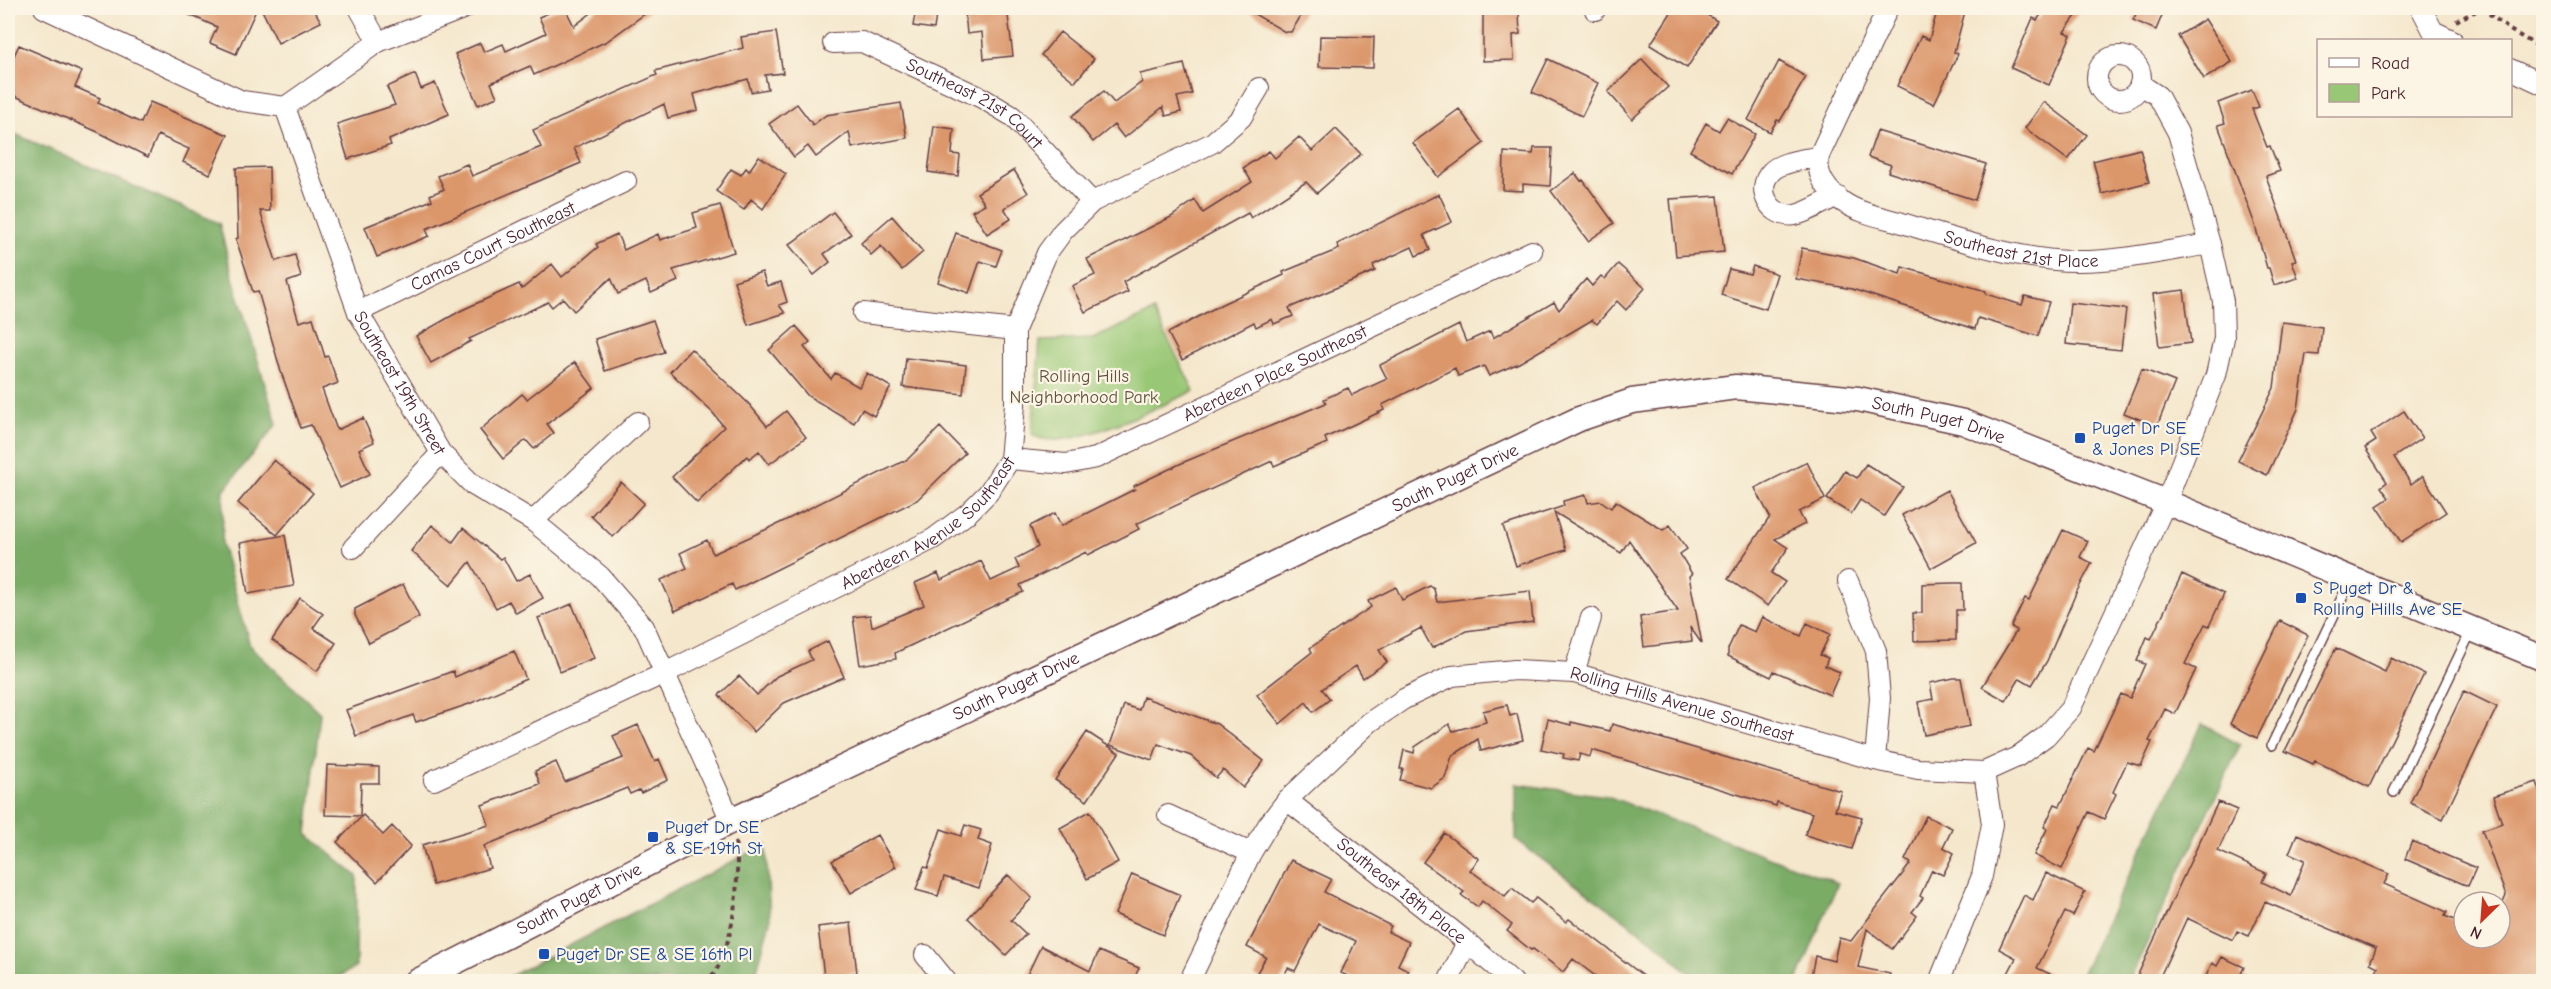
<svg xmlns="http://www.w3.org/2000/svg" width="2551" height="989" font-family="'Comic Neue',sans-serif">
<style>
.green{fill:#98c775;stroke:#717350;stroke-width:1.5}
.forest{fill:#7aac66;stroke:#626648;stroke-width:1.5}
.building{fill:#db966a}
.lines{fill:none;stroke-linecap:round;stroke-linejoin:round}
.service-casing{stroke:#643d43;stroke-width:12}
.minor-casing{stroke:#643d43;stroke-width:22}
.tertiary-casing{stroke:#643d43;stroke-width:27}
.path{stroke:#643d43;stroke-width:4;stroke-dasharray:4.5 4.5;stroke-linecap:butt}
.service{stroke:#fff;stroke-width:9}
.minor{stroke:#fff;stroke-width:20}
.tertiary{stroke:#fff;stroke-width:24}
.transit-dot{fill:#1a4fb4;stroke:#fcf5e5;stroke-width:2}
.labels{text-anchor:middle;dominant-baseline:central;stroke-width:4.5;stroke-linejoin:round;paint-order:stroke}
.street-label{font-size:18px;fill:#4a1f2b;stroke:#fcf5e5}
.park-label{font-size:18px;fill:#615141;stroke:#fcf5e5}
.transit-label{font-size:18px;fill:#164399;stroke:#fcf5e5;text-anchor:start}
</style>
<rect width="100%" height="100%" fill="#fcf5e5"/>
<filter id="ink" filterUnits="userSpaceOnUse"><feTurbulence type="fractalNoise" baseFrequency=".0167" numOctaves="2"/><feDisplacementMap in="SourceGraphic" scale="12" xChannelSelector="R" yChannelSelector="G"/><feConvolveMatrix kernelMatrix="1 2 1 2 8 2 1 2 1" color-interpolation-filters="sRGB"/></filter>
<filter id="wash" filterUnits="userSpaceOnUse"><feTurbulence type="fractalNoise" baseFrequency=".008" numOctaves="4" result="noise"/><feDisplacementMap in="SourceGraphic" scale="24" xChannelSelector="R" yChannelSelector="G"/><feGaussianBlur stdDeviation="1.35" result="paint"/><feColorMatrix in="noise" values="0 0 0 0 0 0 0 0 0 0 0 0 0 0 0 0 0 1.4 0 .05"/><feComposite in="paint" operator="in"/></filter>
<g filter="url(#wash)">
<rect width="100%" height="100%" fill="#f4e7cc"/>
<path class="green" d="M1154,311L1194,391C1164,404 1058,458 1032,434L1040,341L1093,339Z"/>
<path class="forest" d="M8,131L219,223L233,278L277,424L224,490L222,544L250,646L320,713L307,834L357,876L356,967L331,981H8Z
M2202,724L2240,745L2129,981H2078Z
M1516,784L1607,796L1838,883L1797,981H1697L1661,947L1516,840Z
M766,844L770,921L756,974L758,981H501Z"/>
<g id="blocks">
<path class="building" d="M174,8H257L236,54L210,43L217,27Z
M261,8H313L321,22L278,43Z
M560,8H565L574,26L598,8H653L607,41L534,75L530,66L491,83L497,97L478,105L455,54L480,43L484,52L503,44L506,51L546,33L539,17Z
M916,8H937L934,29L913,26Z
M999,8H1007L1013,56L984,59L982,32L967,34L965,12Z
M1244,8H1306L1291,32H1285Z
M1674,8H1696L1717,21L1687,68L1650,45Z
M1938,8H1966L1954,52L1958,54L1934,104L1897,86L1921,36L1929,40Z
M2046,8H2082L2064,32L2071,35L2049,85L2011,68L2033,18L2037,20Z
M2139,8H2165L2156,30L2133,20Z
M1519,13L1520,34L1513,35L1514,60L1483,61V14Z
M2205,19L2232,62L2204,79L2178,36Z
M776,32L783,73L765,75L768,89L751,92L748,79L694,94L698,110L668,118L664,104L574,148L581,163L426,229L429,236L377,257L365,227L432,200L430,195L444,189L438,176L467,164L472,176L541,147L533,130L657,75L655,71L743,48L741,37Z
M1060,32L1094,59L1075,82L1041,55Z
M1320,36L1374,37L1373,68L1319,67Z
M19,45L82,72L75,87L100,98L98,103L141,123L150,102L228,135L210,174L183,162L189,149L158,135L148,157L98,132L8,93V58L12,60Z
M1548,59L1598,83L1582,116L1532,92Z
M1642,59L1668,87L1632,119L1608,92Z
M1779,61L1806,77L1780,121L1777,120L1770,132L1748,120Z
M1184,64L1192,94L1177,97L1181,112L1166,116L1163,107L1124,138L1114,125L1093,142L1072,116L1104,91L1114,103L1142,82L1140,74Z
M415,74L421,89L435,83L449,114L389,140L391,145L348,159L337,124L395,105L387,87Z
M2252,90L2259,107L2252,109L2267,147L2270,146L2280,171L2266,176L2296,260L2292,261L2298,278L2274,285L2269,268H2267L2254,222L2218,125L2225,123L2218,103Z
M2044,102L2087,135L2068,160L2025,128Z
M901,103L907,138L852,148L849,132L816,157L808,146L794,157L769,124L797,104L813,125L826,115Z
M1459,109L1484,143L1438,177L1413,143Z
M1727,118L1755,134L1732,174L1690,151L1706,123L1719,131Z
M934,126L954,129L952,154L960,155L958,176L928,172Z
M1336,129L1361,154L1317,193L1306,182L1251,218L1248,213L1123,282L1128,292L1085,312L1072,286L1095,275L1087,259L1171,217L1195,200L1203,213L1252,182L1243,168L1269,151L1275,158L1299,137L1312,151Z
M1877,131L1986,164L1975,200L1888,172L1891,165L1868,157Z
M1534,148H1552L1550,186L1523,184V191L1503,190L1504,152L1533,154Z
M2140,149L2149,182L2102,194L2093,161Z
M759,156L786,174L763,209L751,199L744,210L716,191L731,169L741,175L746,168L749,171Z
M269,167L270,211H260L276,261L295,255L301,277L287,282L299,322L313,318L325,357L328,356L338,383L322,389L337,430L363,418L374,442L359,449L370,474L340,488L311,425L301,428L281,372L258,291L253,292L236,239L238,238L236,168Z
M1014,170L1028,193L1004,208L1011,219L987,234L972,211L985,204L977,193Z
M1575,173L1581,181L1583,180L1614,223L1588,241L1551,191Z
M1439,194L1452,222L1424,235L1430,250L1416,256L1412,247L1373,265L1375,271L1289,308L1293,316L1274,324L1272,319L1256,327L1254,322L1182,360L1168,333L1222,304L1284,275L1283,272L1339,249L1337,244Z
M1718,196L1724,252L1676,256L1670,199Z
M720,205L734,252L673,270L678,281L651,293L646,281L618,294L611,278L574,311L563,298L552,307L548,302L469,339L471,341L431,363L416,336L462,310L519,284L522,289L552,264L562,277L598,247L596,244L617,234L624,250L658,234L660,240L697,228L693,213Z
M833,212L851,234L824,254L830,262L814,275L789,245Z
M892,216L923,252L902,270L881,246L871,255L861,243Z
M956,233L1002,250L996,266L980,261L969,293L938,282Z
M1802,248L1854,258L1900,274L1902,267L1986,291V294L2022,305L2025,296L2049,302L2038,336L1978,318L1975,329L1852,289L1796,279Z
M1618,264L1645,288L1626,310L1617,301L1597,324L1592,320L1519,363L1489,376L1484,366L1458,376L1455,368L1382,405L1384,410L1325,438L1327,443L1274,466L1272,461L1136,524L1139,529L1088,555L1086,552L1020,585L1023,592L895,653L896,659L860,665L853,617L870,615L872,627L924,605L915,583L938,573L941,580L981,561L991,581L1019,568L1015,559L1038,547L1030,526L1055,513L1061,526L1135,489L1134,486L1184,462L1326,403L1324,399L1348,388L1352,395L1387,379L1380,365L1459,325L1466,342L1490,331L1493,338L1554,302L1559,310L1586,279L1592,286L1601,276L1605,279Z
M1753,266L1777,274L1766,309L1721,295L1729,269L1750,274Z
M762,272L767,286L781,282L787,302L779,305L785,313L748,325L734,281Z
M2184,290L2191,343L2159,347L2153,294Z
M2070,303L2126,309L2121,350L2066,344Z
M653,320L664,352L605,371L595,339Z
M2282,322L2322,327L2319,355L2306,354L2298,409L2267,475L2238,461L2274,388Z
M796,326L810,342L804,347L831,379L835,373L859,387L867,373L891,387L874,416L862,409L854,423L808,396L769,350Z
M691,349L749,404L767,426L786,411L806,437L769,464L759,451L749,459L747,456L697,503L672,477L724,427L713,413L670,372Z
M906,358L966,365L963,394L903,387Z
M575,362L594,388L547,424L554,433L534,449L526,440L503,459L480,430L522,394L527,399Z
M2142,369L2175,382L2157,426L2124,413Z
M2404,411L2422,438L2394,457L2411,484L2423,476L2446,512L2401,542L2377,506L2389,498L2381,487L2387,482L2365,448L2376,441L2371,433Z
M940,427L965,453L917,500L735,590L732,584L675,611L661,580L687,568L680,553L707,540L713,554L780,523L908,459Z
M274,460L313,493L277,535L238,503Z
M1807,462L1825,499L1799,512L1805,524L1775,539L1788,548L1771,573L1785,582L1768,606L1728,579L1770,517L1755,488Z
M1866,464L1903,487L1884,516L1860,500L1851,514L1827,499L1845,471L1857,478Z
M621,482L644,503L613,537L591,516Z
M1947,490L1976,543L1931,568L1902,515Z
M1586,495L1588,503L1601,501L1611,508L1616,501L1663,530L1670,525L1687,549L1680,554L1692,574L1689,576L1702,644L1690,627L1692,641L1644,647L1640,617L1678,611L1629,540L1621,553L1554,512L1566,550L1516,566L1503,526L1564,506L1563,501Z
M432,525L453,542L463,528L500,559L503,557L516,581L530,574L543,598L516,613L509,601L496,608L470,562L451,585L411,551Z
M2063,530L2088,541L2080,557L2092,563L2076,593L2047,661L2032,685L2020,678L2006,701L1982,687L2017,630L2011,627L2025,598L2029,600Z
M285,535L294,586L248,594L240,543Z
M2182,574L2224,594L2209,626L2205,624L2185,664L2196,669L2175,714L2165,709L2149,741L2152,742L2141,766L2127,762L2113,792L2116,794L2104,819L2089,812L2062,869L2034,855L2047,829L2044,827L2055,804L2060,806L2088,748L2094,751L2121,694L2130,698L2145,664L2137,661L2147,637L2151,639Z
M1953,583H1962L1963,610H1956V640L1914,641L1913,613H1922V584Z
M403,584L419,617L369,643L355,615V609Z
M1430,586L1434,589L1437,602L1530,591L1533,622L1466,631L1432,648L1421,628L1379,650L1387,662L1363,678L1356,666L1322,689L1330,699L1313,712L1306,702L1280,724L1257,695L1312,652L1310,648L1371,607L1368,601L1396,587L1402,600Z
M300,598L323,614L313,628L336,643L317,671L272,640Z
M572,604L594,658L560,672L538,618Z
M1762,617L1801,636L1807,623L1830,634L1820,655L1828,658L1825,666L1840,672L1830,695L1774,671L1771,677L1728,656V649L1739,625L1755,632Z
M2280,621L2308,635L2257,738L2230,724Z
M828,641L844,677L784,703L754,732L719,695L739,676L757,695L777,676L812,660L808,651Z
M2336,648L2385,672L2391,658L2424,674L2369,787L2315,761L2313,764L2285,751Z
M514,651L526,679L469,704L416,722L413,715L356,736L346,710L453,671L455,677Z
M1954,678H1961L1970,726L1924,735L1918,702L1933,699L1930,683Z
M2464,691L2497,707L2443,819L2410,803Z
M1143,697L1217,724L1264,761L1243,788L1223,770L1216,778L1191,756L1158,744L1152,760L1110,745L1124,705L1139,710Z
M1507,705L1510,716L1517,714L1523,740L1481,751L1478,739L1452,756L1445,778L1431,788L1400,780L1403,769H1400L1404,750L1414,753L1415,747L1449,724L1453,731L1486,722L1483,711Z
M1548,719L1571,725V722L1610,731L1612,724L1841,791L1835,810L1862,817L1852,849L1805,835L1812,813L1777,802L1776,806L1592,750L1590,757L1580,754L1578,761L1563,758L1564,754L1541,749Z
M638,725L655,762L659,759L668,780L641,793L639,790L630,794L627,788L484,846L490,868L433,885L422,845L489,825L482,805L540,784L535,771L556,762L565,782L623,758L613,736Z
M1087,732L1119,753L1087,801L1055,780Z
M327,765L379,767V783H361L360,816L325,815Z
M2537,782L2544,802V981H2424L2411,976L2409,980L2401,976L2398,981H2385L2374,977L2378,967L2370,963L2376,948L2265,902L2249,936L2237,931L2233,940L2187,918L2158,981H2135L2218,802L2237,810L2218,851L2266,873L2262,882L2291,896L2305,860L2289,853L2297,834L2389,874L2384,884L2447,912L2445,916L2464,924V938H2500V909L2506,896L2482,830L2502,823L2493,796Z
M1090,811L1118,862L1087,879L1060,828Z
M363,815L383,835L392,826L411,846L377,882L337,842Z
M1926,816L1952,828L1943,847L1954,853L1943,875L1932,870L1920,896L1923,898L1912,912L1917,916L1892,949L1867,929L1858,967L1890,974L1889,981H1810L1815,956L1834,961L1839,938L1851,941L1911,863L1905,860Z
M965,825L981,830L978,840L992,845L979,888L944,877L938,896L916,890L924,867L928,868L941,829L961,836Z
M1444,833L1479,859L1470,870L1505,896L1512,888L1531,903L1536,898L1566,922L1569,919L1650,981H1602L1573,959L1563,972L1533,949L1531,950L1507,931L1512,925L1482,901L1478,907L1461,895L1464,892L1423,862Z
M877,835L896,867L851,893L832,861Z
M2412,841L2476,868L2468,886L2405,859Z
M1291,860L1331,879L1324,892L1391,926L1388,932L1409,942L1398,965L1408,970L1402,981H1358L1341,973L1356,941L1319,924L1295,971L1288,968L1281,981H1266L1255,976L1266,957L1247,947Z
M2046,873L2085,892L2073,916L2065,912L2037,968L2065,981H2004L2016,958L1999,949L2024,895L2033,900Z
M1132,874L1180,895L1163,935L1115,914Z
M1008,875L1032,898L1011,920L1026,934L1006,955L968,918Z
M851,923L857,973L824,977L818,927Z
M1041,946L1090,971L1099,951L1139,968L1133,981H1035L1026,977Z
M2222,957L2244,967L2240,976L2251,981H2204L2212,963L2217,966Z"/>
</g>
</g>
<g filter="url(#ink)">
<use href="#blocks" fill-opacity="0" stroke="#643d43" stroke-width="1.5"/>
<g class="lines">
<defs>
<path id="service" d="M2272,745L2351,579
M2394,792L2472,629"/>
<g id="minor">
<path id="s1" d="M44,8L242,101L285,107L358,312L441,453L473,485L533,521L600,576L644,627L731,821"/>
<path d="M359,8L378,42"/>
<path id="s2" d="M1888,8L1819,156C1815,175 1828,192 1843,202C1859,213 1881,217 1899,222C1951,238 2025,262 2078,261C2122,261 2166,251 2210,244"/>
<path d="M2421,8L2433,31L2452,40"/>
<path d="M1595,10L1596,8"/>
<path id="s3" d="M833,43L862,42L982,98L1012,116L1092,202"/>
<circle cx="2119" cy="78" r="22"/>
<path d="M2510,69L2544,85"/>
<path d="M285,107L378,42L465,8"/>
<path d="M1819,156C1805,160 1781,161 1771,172C1754,190 1771,219 1795,215C1809,212 1824,202 1837,196"/>
<path id="s4" d="M358,312L626,181"/>
<path d="M863,313L1015,330"/>
<path id="s5" d="M1010,459L1066,464L1096,458L1532,251"/>
<path d="M533,521L638,422"/>
<path d="M353,548L441,453"/>
<path d="M1848,581L1876,651L1880,698L1875,760"/>
<path d="M1574,673L1591,618"/>
<path id="s6" d="M434,780L663,674L933,539L968,513L988,493L1010,459L1015,405V330L1047,253L1063,231L1092,202L1212,143L1241,118L1259,88"/>
<path id="s7" d="M1287,800L1467,942L1513,982"/>
<path d="M1168,815L1251,853"/>
<path d="M925,955L947,982"/>
<path id="s8" d="M1189,982L1251,853L1268,825L1287,800L1370,722L1404,699L1452,676L1515,670L1574,673L1875,760L1918,769L1984,772L2017,757L2046,736L2071,708L2166,502L2216,375L2224,338L2223,301L2210,244L2178,133L2158,96L2140,84"/>
<path d="M1448,982L1467,942"/>
<path d="M1939,982L1982,876L1992,824L1984,772"/>
</g>
<g id="tertiary">
<path id="s9" d="M416,982L731,821L1579,419L1632,401L1736,387L1858,399L1963,422L2166,502L2544,659"/>
</g>
</defs>
<use href="#service" class="service-casing"/>
<use href="#minor" class="minor-casing"/>
<use href="#tertiary" class="tertiary-casing"/>
<path class="path" d="M2482,8L2510,30L2544,50
M2456,21L2482,8
M704,982C708,978 715,974 717,969C734,938 741,876 735,841"/>
<use href="#service" class="service"/>
<use href="#minor" class="minor"/>
<use href="#tertiary" class="tertiary"/>
</g>
</g>
<g class="transit-dot">
<rect x="2074" y="432" width="12" height="12" rx="3"/>
<rect x="2295" y="592" width="12" height="12" rx="3"/>
<rect x="647" y="831" width="12" height="12" rx="3"/>
<rect x="538" y="948" width="12" height="12" rx="3"/>
</g>
<g class="labels">
<g class="street-label">
<text stroke="none"><textPath href="#s3" startOffset="158">Southeast 21st Court</textPath></text>
<text stroke="none"><textPath href="#s2" startOffset="404">Southeast 21st Place</textPath></text>
<text stroke="none"><textPath href="#s4" startOffset="150">Camas Court Southeast</textPath></text>
<text stroke="none"><textPath href="#s5" startOffset="285">Aberdeen Place Southeast</textPath></text>
<text stroke="none"><textPath href="#s1" startOffset="562">Southeast 19th Street</textPath></text>
<text stroke="none"><textPath href="#s9" startOffset="1659">South Puget Drive</textPath></text>
<text stroke="none"><textPath href="#s9" startOffset="1155">South Puget Drive</textPath></text>
<text stroke="none"><textPath href="#s6" startOffset="560">Aberdeen Avenue Southeast</textPath></text>
<text stroke="none"><textPath href="#s9" startOffset="669">South Puget Drive</textPath></text>
<text stroke="none"><textPath href="#s8" startOffset="650">Rolling Hills Avenue Southeast</textPath></text>
<text stroke="none"><textPath href="#s7" startOffset="146">Southeast 18th Place</textPath></text>
<text stroke="none"><textPath href="#s9" startOffset="183">South Puget Drive</textPath></text>
</g>
<g class="park-label">
<text x="1084" y="376">Rolling Hills<tspan x="1084" dy="21">Neighborhood Park</tspan></text>
</g>
<g class="transit-label">
<text x="2092" y="428">Puget Dr SE<tspan x="2092" dy="21">&amp; Jones Pl SE</tspan></text>
<text x="2313" y="588">S Puget Dr &amp;<tspan x="2313" dy="21">Rolling Hills Ave SE</tspan></text>
<text x="665" y="827">Puget Dr SE<tspan x="665" dy="21">&amp; SE 19th St</tspan></text>
<text x="556" y="954">Puget Dr SE &amp; SE 16th Pl</text>
</g>
</g>
<rect width="2551" height="989" fill="none" stroke="#fcf5e5" stroke-width="30"/>
<rect x="2317" y="39" width="195" height="78" fill="#fcf5e5" stroke="#b59f9b" stroke-width="1.5"/>
<rect x="2329" y="58" width="30" height="9" fill="#ffffff" stroke="#b59f9b" stroke-width="1.5"/>
<text x="2371" y="69" font-size="18" fill="#4a1f2b">Road</text>
<rect x="2329" y="84" width="30" height="18" fill="#98c775" stroke="#b59f9b" stroke-width="1.5"/>
<text x="2371" y="99" font-size="18" fill="#4a1f2b">Park</text>
<g transform="translate(2482 920) rotate(205)"><circle r="28" fill="#fcf5e5" stroke="#b59f9b" stroke-width="1.5"/>
<path d="M0-4.5L10 22L0 15L-10 22Z" fill="#c8321e"/>
<text y="-9" font-size="16" font-weight="bold" text-anchor="middle" fill="#4a1f2b">N</text>
</g>
</svg>
